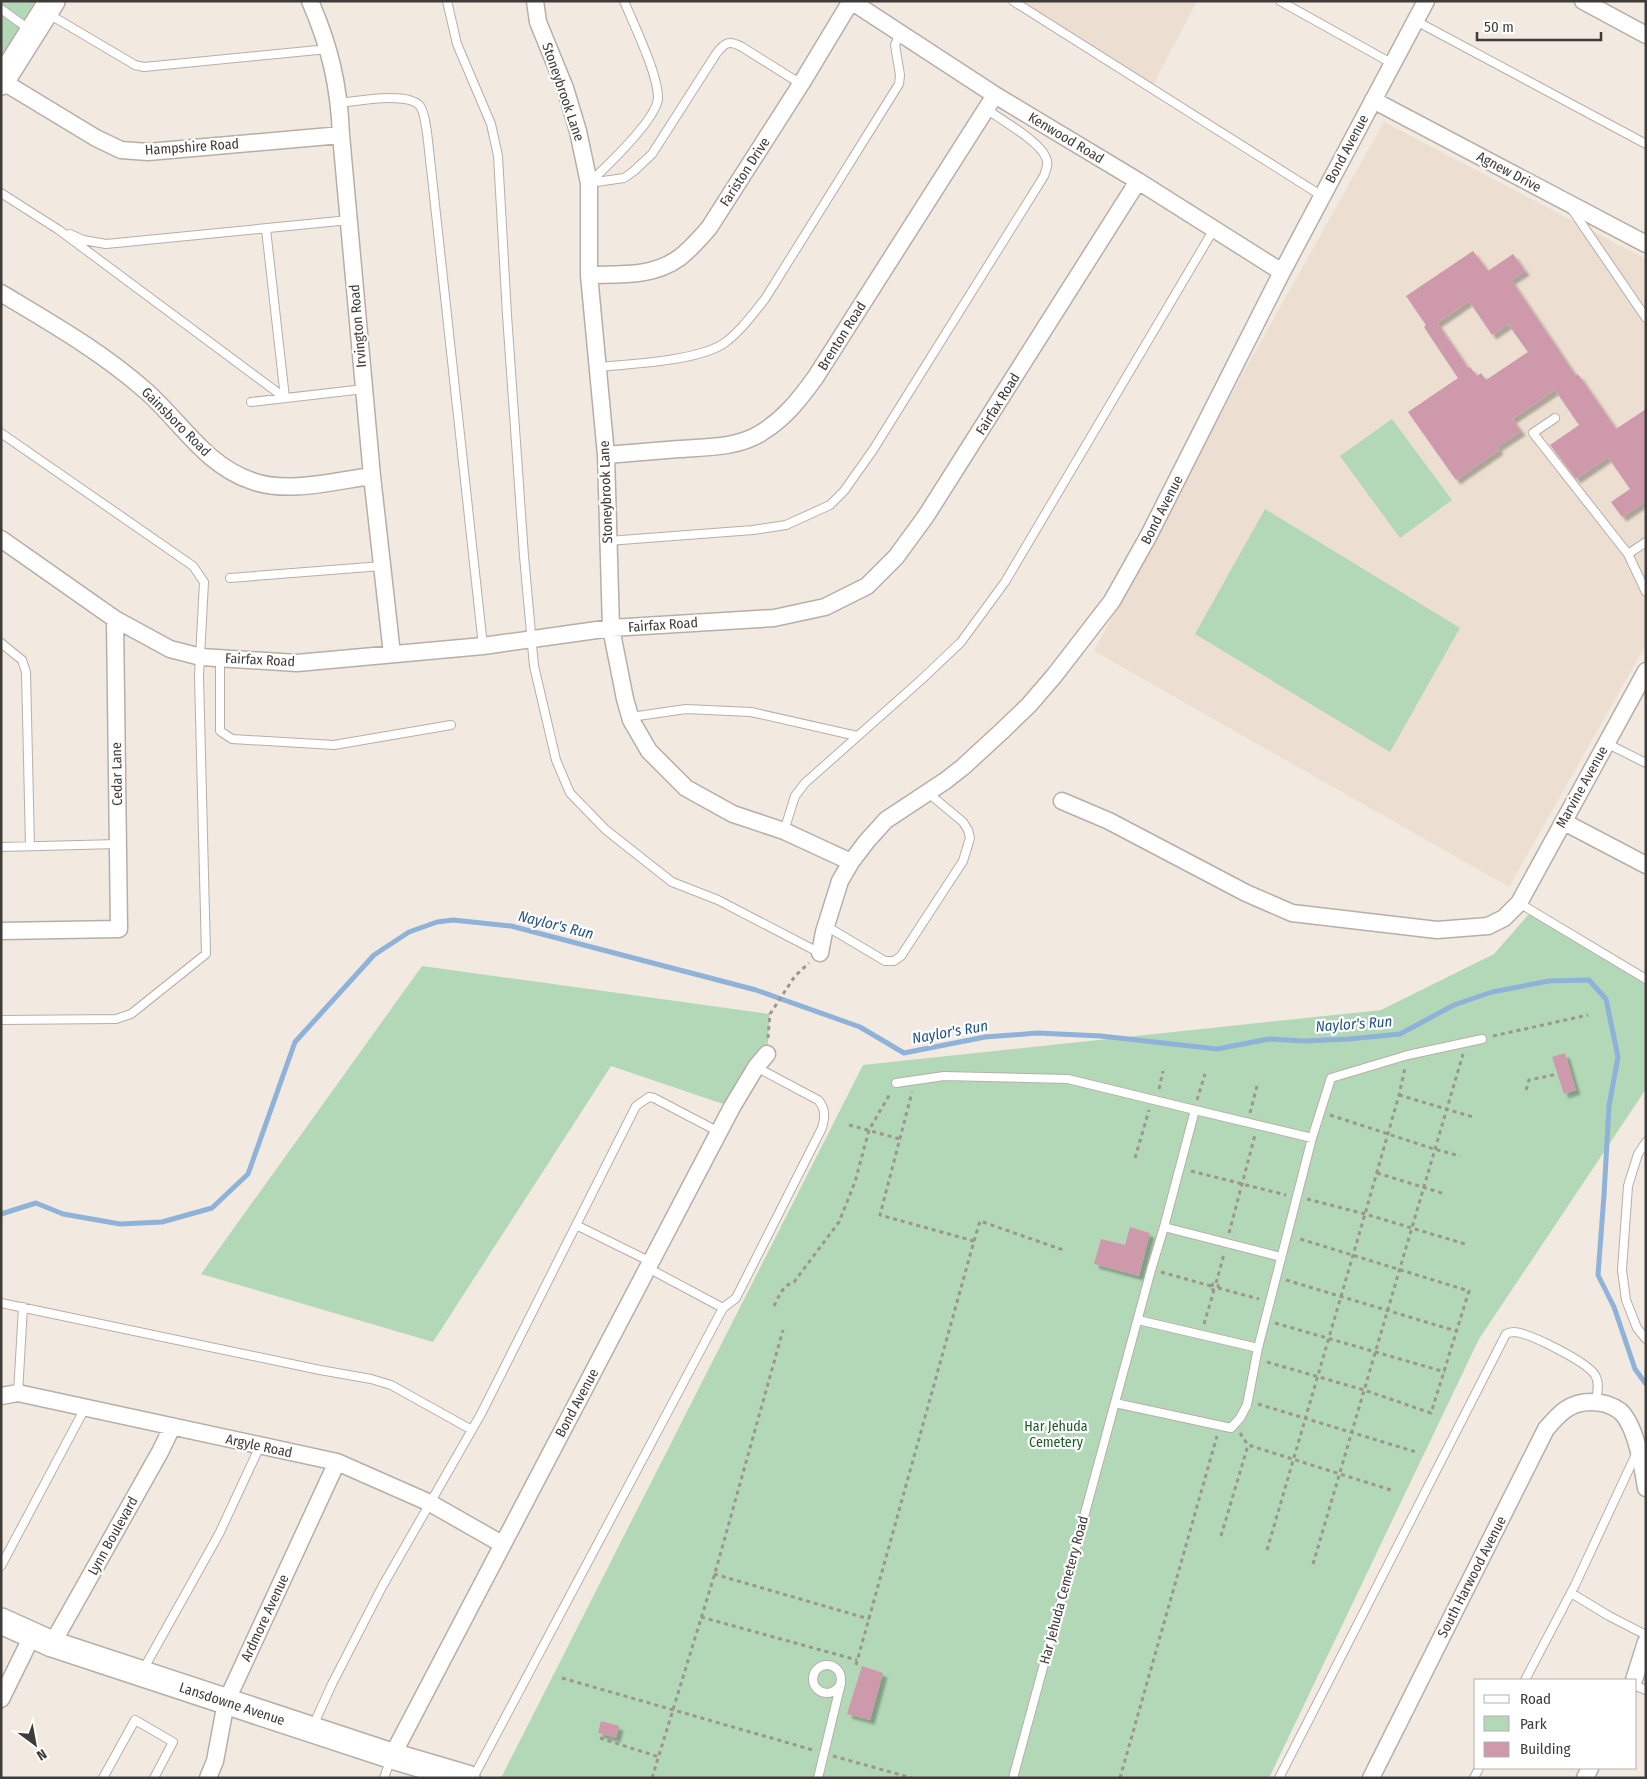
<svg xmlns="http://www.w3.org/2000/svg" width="1647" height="1779" font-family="'Fira Sans Condensed',sans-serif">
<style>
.built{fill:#ecded0}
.green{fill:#b3d8b7}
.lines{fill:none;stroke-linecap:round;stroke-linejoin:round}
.stream{stroke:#8fb2d9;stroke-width:5}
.building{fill:#cf99ac;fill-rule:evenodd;filter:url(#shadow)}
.lane-casing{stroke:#b7afa7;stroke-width:10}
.street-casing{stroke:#b7afa7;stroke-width:19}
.primary-casing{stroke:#b7afa7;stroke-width:28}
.path{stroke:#9c9590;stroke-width:3;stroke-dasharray:4 4;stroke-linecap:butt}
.lane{stroke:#fff;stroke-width:8}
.street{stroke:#fff;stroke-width:16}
.primary{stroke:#fff;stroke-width:25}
.labels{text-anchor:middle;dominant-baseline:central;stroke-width:4.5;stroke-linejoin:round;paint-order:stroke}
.street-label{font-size:14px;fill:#3f3b38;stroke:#fff}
.park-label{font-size:14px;fill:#1d592a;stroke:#fff}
.water-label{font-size:15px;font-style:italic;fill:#225486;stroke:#fff}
</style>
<defs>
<filter id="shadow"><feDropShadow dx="4.5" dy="4.5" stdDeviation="1" flood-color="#0004"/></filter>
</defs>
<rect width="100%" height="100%" fill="#f2e9e1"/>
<path class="built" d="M1020,1H1197L1153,85Z
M1384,122L1646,259V644L1509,887L1094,651L1241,377Z"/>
<path class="green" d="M1,1H53L1,82Z
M1392,419L1452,500L1400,538L1340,456Z
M1265,509L1460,628L1390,752L1195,634Z
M1530,913L1646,980V1089L1479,1339L1269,1778H501L863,1065L1381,1010L1494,954Z
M422,966L770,1014L767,1054L732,1107L611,1066L433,1342L201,1274Z"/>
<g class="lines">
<path class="stream" d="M1,1214L36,1203L63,1214L120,1224L162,1222L212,1208L248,1174L295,1042L374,955L409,932L437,922L453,920L511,926L756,990L860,1027L904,1053L985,1037L1038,1033L1101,1036L1217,1049L1269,1039L1304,1041L1349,1039L1400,1034L1454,1005L1492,992L1549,981L1589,980L1606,999L1618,1057L1609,1106L1604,1195L1598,1275L1614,1307L1635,1369L1646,1384"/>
</g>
<path class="building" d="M1473,251L1488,271L1513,254L1525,271L1511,280L1576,376L1578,374L1616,429L1646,409V501L1622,517L1611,502L1630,489L1608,457L1576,479L1550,445L1579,425L1555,390L1512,419L1521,431L1497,447L1499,450L1456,480L1408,412L1458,378L1424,327L1426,325L1406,296ZM1469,301L1492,335L1508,324L1528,352L1486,380L1481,373L1477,376L1470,367L1468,368L1437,323Z
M1565,1053L1576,1090L1564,1094L1552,1057Z
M1130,1227L1150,1233L1139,1276L1094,1264L1101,1239L1125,1245Z
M862,1666L883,1673L870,1720L847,1714Z
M601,1721L619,1726L616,1738L598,1733Z"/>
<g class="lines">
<defs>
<path id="lane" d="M447,1L457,44L491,124L498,156L507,315L524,556L534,666L556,760L570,793L606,830L672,882L718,900L820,953
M1013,1L1322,196
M1280,1L1393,64
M1,9L30,30
M47,13L135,65L144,67L328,49
M1416,21L1646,144
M339,103C357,101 408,91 420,106C427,115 429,155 431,168L483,646
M589,183L624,178L634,171L652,154L716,54C725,42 729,40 742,47L801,84
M589,183C605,168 657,119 658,98C658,74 634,25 624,1
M1,193L59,230L285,398
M1571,208L1646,318
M266,229L285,398
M70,234L83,240L106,244L349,220
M598,367C631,364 696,361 723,344C740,332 752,315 765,299L899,84L900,75L895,45L900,33
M251,402L364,389
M1555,418L1533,433L1628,554L1646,592
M1,433L193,566L204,582L199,676L206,954L131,1014L116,1019L1,1020
M608,541L753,530L786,525L830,505L844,491L873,450L1044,176C1046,170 1049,164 1046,158C1041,142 1000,119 986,109
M1628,554L1646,542
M230,578L382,566
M1,643L22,660L26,672L30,846
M220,658V731L232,739L334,745L451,725
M631,717L686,709L751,712L857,736
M1606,743L1646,763
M784,831L795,796L805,783L921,680L961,642L1005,582L1214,229
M1,847L118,844
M1519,903L1646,979
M826,926L885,961H894L901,956L963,861L970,838L968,830L963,822L927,792
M896,1083L944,1076L1068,1079L1195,1110
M1646,1142L1638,1154L1628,1186L1622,1270L1626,1300L1637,1328L1646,1339
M576,1225L651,1262
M1164,1227L1281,1257
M1,1303L320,1370L371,1379L391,1385L472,1430
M723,1308L736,1298L822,1128C825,1117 826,1109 818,1100L756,1067
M1138,1320L1258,1348
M18,1393L23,1307
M1115,1403L1231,1428L1240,1418L1247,1405L1258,1348L1312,1138
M1,1566L85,1408
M1571,1593L1609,1616L1646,1635
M813 1679a14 14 0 1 1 28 0a14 14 0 1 1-28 0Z
M143,1670L219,1534L260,1446
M1525,1680L1575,1585L1637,1452
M1636,1686L1646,1690
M313,1726L332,1684L382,1587L481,1414L636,1106L649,1097L654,1098L719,1132
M103,1778L135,1720L173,1742L154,1778
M384,1778L391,1758
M473,1778L723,1308L648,1268
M818,1778L841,1683
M1013,1778L1151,1270L1164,1227L1195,1110L1312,1138L1331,1078L1408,1055L1482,1039
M1279,1778L1506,1334C1508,1333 1511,1332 1514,1332C1530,1333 1587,1362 1595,1375C1600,1383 1597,1393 1596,1402
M1474,1778L1479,1768"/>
<path id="street" d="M310,1C330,47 339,85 341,135L372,476L392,654
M535,1L538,22L565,88L578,131L589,183V275L606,455L611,628L625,699L631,720L649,751L686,788L733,814L784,831L851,862
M1583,1L1646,35
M2,81L96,138L121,150L148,152L341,135
M1373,100L1646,244
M589,275C620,274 653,277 679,258C690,250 700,238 709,228L801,84L851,1L995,95L1138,181L1282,272
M1,293C51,323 102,352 146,391C181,422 205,465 252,481C288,494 334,481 372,476
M606,455C630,453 654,451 679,449C705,447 738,448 761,433C784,419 799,400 815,378L995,95
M1,539L115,619L170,649L201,657L297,663L483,646L611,628L774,618L825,607L867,586L896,557L926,516L1138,181
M1062,801L1109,821L1246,893L1292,913L1437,930L1488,926L1504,918L1519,903L1646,671
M1564,822L1646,865
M1,931L119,929L115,619
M820,953L824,932L840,881L851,862L867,841L886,820L945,781L963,767L1002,731L1029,705L1054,676L1112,601L1149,535L1282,272L1426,1
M1,1396L18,1393L337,1462L430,1503L502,1544
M52,1644L160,1452L172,1427
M1634,1680L1646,1642
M1,1699L32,1636
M392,1756L732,1107L756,1067L767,1054
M208,1778L215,1761L226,1702L337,1462
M1371,1778L1546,1429C1559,1414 1569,1402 1591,1402C1601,1402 1612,1405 1620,1411C1636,1425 1643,1468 1646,1488
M1585,1778L1590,1768"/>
<path id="primary" d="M1,82L52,1
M1,1621L52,1644L392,1756L467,1778"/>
</defs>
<use href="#lane" class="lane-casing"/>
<use href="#street" class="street-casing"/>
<use href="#primary" class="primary-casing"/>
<path class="path" d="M1493,1036L1588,1015
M768,1038L770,1014L795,976L809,963
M1159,1089L1163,1071
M1526,1090L1529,1080L1558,1074
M1399,1095L1473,1117
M1197,1100L1205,1074
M1250,1113L1258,1082
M1330,1115L1434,1149L1460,1156
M849,1125L900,1139
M1135,1158L1149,1110
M1191,1171L1286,1195
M1377,1173L1445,1194
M1307,1199L1365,1214L1465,1244
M1229,1233L1255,1135
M974,1241L980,1221L1066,1251
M1161,1272L1211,1286
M1286,1280L1456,1331
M1216,1283L1224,1254
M1211.5 1287a3.5 3.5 0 1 1 7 0a3.5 3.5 0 1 1-7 0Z
M1218,1288L1259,1299
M774,1306C779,1296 783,1285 794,1282L839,1222L855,1182L869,1130L891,1092
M1275,1323L1445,1372
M1204,1324L1214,1290
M1267,1362L1364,1390L1431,1413L1469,1291L1297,1238
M1258,1404L1416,1452
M1240,1433L1248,1445L1394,1491
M1221,1536L1248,1445
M1267,1550L1365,1214L1399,1095L1405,1068
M1313,1564L1463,1054
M714,1574L869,1619
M701,1617L857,1660
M856,1665L974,1241L880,1215L912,1092
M562,1678L813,1750
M600,1738L659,1757
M833,1756L912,1778
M652,1778L715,1573L783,1330
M1120,1778L1217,1436"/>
<use href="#lane" class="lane"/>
<use href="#street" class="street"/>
<use href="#primary" class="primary"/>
</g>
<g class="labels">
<g class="street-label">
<text transform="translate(563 92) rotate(71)">Stoneybrook Lane</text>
<text transform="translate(1066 138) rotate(31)">Kenwood Road</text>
<text transform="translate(192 147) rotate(-4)">Hampshire Road</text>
<text transform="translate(1347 149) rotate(-62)">Bond Avenue</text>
<text transform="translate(745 172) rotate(-57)">Fariston Drive</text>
<text transform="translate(1509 172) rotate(28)">Agnew Drive</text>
<text transform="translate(358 326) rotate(-95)">Irvington Road</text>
<text transform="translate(842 336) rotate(-58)">Brenton Road</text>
<text transform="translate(998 404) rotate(-58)">Fairfax Road</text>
<text transform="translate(176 422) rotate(45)">Gainsboro Road</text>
<text transform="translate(606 492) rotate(-92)">Stoneybrook Lane</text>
<text transform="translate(1162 510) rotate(-63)">Bond Avenue</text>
<text transform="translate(663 625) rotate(-4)">Fairfax Road</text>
<text transform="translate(260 660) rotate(3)">Fairfax Road</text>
<text transform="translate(117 774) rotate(-91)">Cedar Lane</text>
<text transform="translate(1582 787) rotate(-61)">Marvine Avenue</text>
<text transform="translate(577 1403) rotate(-62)">Bond Avenue</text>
<text transform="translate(259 1446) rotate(12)">Argyle Road</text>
<text transform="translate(113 1536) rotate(-61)">Lynn Boulevard</text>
<text transform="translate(1472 1577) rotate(-63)">South Harwood Avenue</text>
<text transform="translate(1064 1590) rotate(-75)">Har Jehuda Cemetery Road</text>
<text transform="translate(265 1618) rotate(-65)">Ardmore Avenue</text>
<text transform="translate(232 1704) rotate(18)">Lansdowne Avenue</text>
</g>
<g class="park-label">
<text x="1056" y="1426">Har Jehuda<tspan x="1056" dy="16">Cemetery</tspan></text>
</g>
<g class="water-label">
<text transform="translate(556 925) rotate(14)">Naylor's Run</text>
<text transform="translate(1354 1024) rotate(-4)">Naylor's Run</text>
<text transform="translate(950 1032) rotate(-10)">Naylor's Run</text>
</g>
</g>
<rect width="1647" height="1779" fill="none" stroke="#3f3b38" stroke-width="5"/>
<rect x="1474" y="1679" width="162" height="90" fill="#ffffff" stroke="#b2b1af"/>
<rect x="1484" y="1695" width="25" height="8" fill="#ffffff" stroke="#b2b1af"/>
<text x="1520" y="1704" font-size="15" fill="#3f3b38">Road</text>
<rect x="1484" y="1716" width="25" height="15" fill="#b3d8b7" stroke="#b2b1af"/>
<text x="1520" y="1729" font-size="15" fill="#3f3b38">Park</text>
<rect x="1484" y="1742" width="25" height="15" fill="#cf99ac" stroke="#b2b1af"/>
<text x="1520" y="1754" font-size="15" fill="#3f3b38">Building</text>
<g transform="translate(35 1744) rotate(148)" stroke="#ffffff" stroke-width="4" paint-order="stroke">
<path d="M0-4L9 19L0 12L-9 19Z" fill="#3f3b38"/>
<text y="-8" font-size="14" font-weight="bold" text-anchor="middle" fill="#3f3b38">N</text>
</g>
<path d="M1477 32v8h124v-8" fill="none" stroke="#3f3b38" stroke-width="2.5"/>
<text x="1484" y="32" font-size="15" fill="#3f3b38" stroke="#ffffff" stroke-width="4" paint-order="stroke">50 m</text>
</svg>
